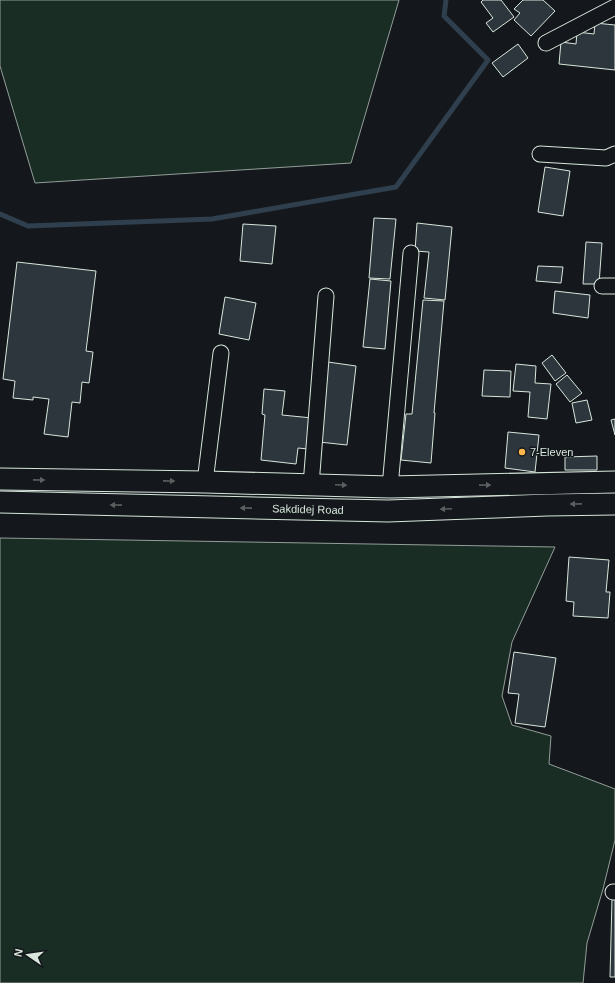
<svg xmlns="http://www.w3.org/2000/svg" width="615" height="983" font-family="Helvetica,sans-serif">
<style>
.green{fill:#1a2d24;stroke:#939e99}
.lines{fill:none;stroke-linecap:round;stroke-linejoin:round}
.stream{stroke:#2f3f4d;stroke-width:5}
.building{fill:#2c363c;stroke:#d8e6dc}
.street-casing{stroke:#d8e6dc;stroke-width:17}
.secondary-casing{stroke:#d8e6dc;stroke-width:23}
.street{stroke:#14181c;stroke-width:15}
.secondary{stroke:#14181c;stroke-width:21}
.oneway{fill:#59605f}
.poi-dot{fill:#ffb74d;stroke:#14181c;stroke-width:1.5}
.labels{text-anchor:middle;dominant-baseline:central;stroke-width:3;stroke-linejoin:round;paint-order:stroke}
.poi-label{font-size:11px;fill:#d8e6dc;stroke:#14181c;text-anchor:start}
.street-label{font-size:11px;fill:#d8e6dc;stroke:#14181c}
</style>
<rect width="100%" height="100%" fill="#14181c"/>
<path class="green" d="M0,0H399L351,163L35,183L0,66Z
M0,538L555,547L512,642L502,696L512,725L551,736L549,764L615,789V840L603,889L587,943L583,983H0Z"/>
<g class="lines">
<path class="stream" d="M0,214L28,226L212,219L396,187L488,60L444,16L446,0"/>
</g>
<path class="building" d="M483,0H501L514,17L493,32L486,23L493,18L481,2Z
M523,0H543L555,11L531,36L514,20L520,13L514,9Z
M595,23L615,25V70L559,64L561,42L576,44L577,32L594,34Z
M518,44L528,58L503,77L492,63Z
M545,167L570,171L563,216L538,212Z
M374,218L396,219L390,279L369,278Z
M417,223L452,227L445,300L424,298L429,252L415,251Z
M243,224L276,226L272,264L240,261Z
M586,242L602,243L599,284H583Z
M17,262L96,271L86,351L93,352L89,383L82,382L80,403L72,402L68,437L44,434L49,399L33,397V400L13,398L15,381L3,379Z
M538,266L563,267L561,283L536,281Z
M370,279L391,281L385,349L363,347Z
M555,291L590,295L588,318L553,313Z
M225,297L256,303L249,340L219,334Z
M423,300L444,301L434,413H435L431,463L401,460L406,414H412Z
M552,355L566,373L555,381L542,363Z
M328,362L356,366L347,445L319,442Z
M516,364L536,366L535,383L551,384L547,419L528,417L530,392L513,391Z
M484,370L511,371L510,397L482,396Z
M567,375L582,393L570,402L556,384Z
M264,389L285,391L282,415L312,418L308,449L298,448L296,464L261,460L265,415L262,414Z
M587,400L592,420L576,423L572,403Z
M615,419V435L611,420Z
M508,432L539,435L535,472L505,468Z
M597,456V470H565V457Z
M569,557L609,560L606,592H610L608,618L573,616L574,602L566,601Z
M514,652L556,658L545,727L515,723L519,694L508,693Z
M612,899H615V977H610Z"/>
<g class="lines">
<defs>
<path id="street" d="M546,43L615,7
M540,154L606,158L615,154
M602,286H615
M205,482L221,353
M311,485L326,296
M390,487L411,253
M613,892H615"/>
<g id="secondary">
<path d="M0,479L205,482L390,487L615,482"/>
<path id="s1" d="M0,502L388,511L547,505L615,504"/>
</g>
</defs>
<use href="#street" class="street-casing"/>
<use href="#secondary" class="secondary-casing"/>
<use href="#street" class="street"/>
<use href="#secondary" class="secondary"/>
</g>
<defs><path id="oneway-solid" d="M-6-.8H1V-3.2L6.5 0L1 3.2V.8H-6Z"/></defs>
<g class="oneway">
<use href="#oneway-solid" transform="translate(39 480) rotate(1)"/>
<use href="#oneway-solid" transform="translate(169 481) rotate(1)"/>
<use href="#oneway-solid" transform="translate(341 485) rotate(2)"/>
<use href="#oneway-solid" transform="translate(485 485) rotate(-1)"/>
<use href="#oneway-solid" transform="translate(576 504) rotate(179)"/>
<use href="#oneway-solid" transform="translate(116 505) rotate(-179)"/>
<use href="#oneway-solid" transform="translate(246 508) rotate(-179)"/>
<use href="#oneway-solid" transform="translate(446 509) rotate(178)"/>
</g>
<circle class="poi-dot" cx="522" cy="452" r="4"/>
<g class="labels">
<g class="poi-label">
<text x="530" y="452">7-Eleven</text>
</g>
<g class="street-label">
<text stroke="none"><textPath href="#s1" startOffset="308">Sakdidej Road</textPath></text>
</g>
</g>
<g transform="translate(28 955) rotate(283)" stroke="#14181c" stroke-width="3" paint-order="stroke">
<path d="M0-3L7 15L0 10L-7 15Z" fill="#d8e6dc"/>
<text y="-6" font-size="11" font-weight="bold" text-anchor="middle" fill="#d8e6dc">N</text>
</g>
</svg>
